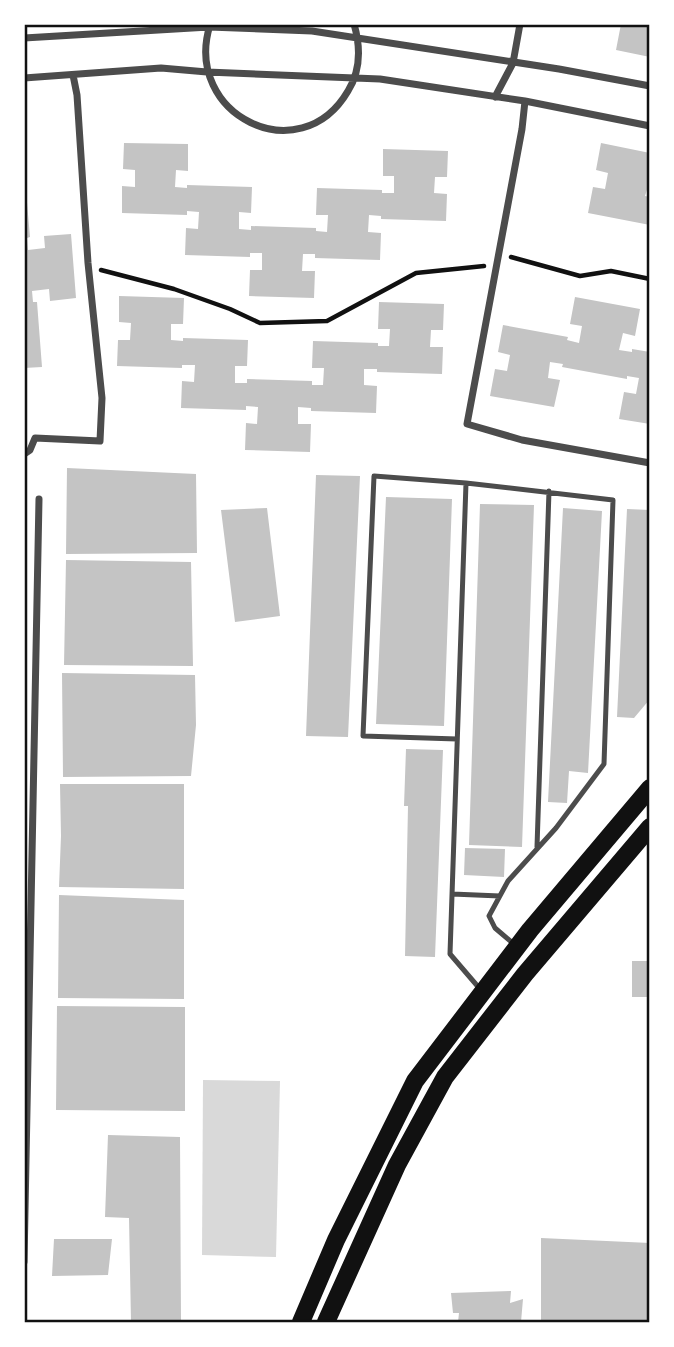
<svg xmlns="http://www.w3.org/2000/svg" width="674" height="1347" font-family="Montserrat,sans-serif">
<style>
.water{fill:#d9d9d9}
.building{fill:#c4c4c4}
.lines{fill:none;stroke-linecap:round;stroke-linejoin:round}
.path{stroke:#111;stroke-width:4.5}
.service{stroke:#4c4c4c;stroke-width:5}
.minor{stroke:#4c4c4c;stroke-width:7}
.primary{stroke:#111;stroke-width:18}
.neatline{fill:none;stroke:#111;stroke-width:2.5}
</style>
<rect width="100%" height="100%" fill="#fff"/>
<path class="water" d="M203,1080L280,1081L276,1257L202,1255Z"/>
<path class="building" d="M621,24L634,26V24H650V57L616,50Z
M124,143L188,144V171L176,170L175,187L187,188V185L252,187L251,213L239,212V229L251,230V226L316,228V231L327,232L328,215H316L317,188L382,190V193H394V176H383V149L448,151L447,177H435L434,193L447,194L446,221L381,219V216L369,215L368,232L381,233L380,260L315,258V254H303L302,271H315L314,298L249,296L250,270H262V253H250V257L185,255L186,228L198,229L199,212L187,211V215L122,213V186L135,187V170L123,169Z
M601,143L650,153V180L645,196L650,197V225L588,213L593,187L605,189L608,173L596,170Z
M26,191L30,237L27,238L28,250L45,248L44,236L71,234L76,298L50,301L49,289L32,291L33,302H37L42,367L24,368V192Z
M119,296L184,298L183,324H171V340L183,341V338L248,340L247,366H235V383H247V379L312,381V385H323L324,368H312L313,341L378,343V346H389L390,329H378L379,302L444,304L443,330H431L430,347H443L442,374L377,372V369H364V385L377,386L376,413L311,411V408L298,407V424H311L310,452L245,450L246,423L257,424L258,407L246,406V410L181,408L182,381L194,382L195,365H182V368L117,366L118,340H130L131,323L119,322Z
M575,297L640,309L635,336L623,333L619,350L632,352V349L650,352V424L619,419L624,392L636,394L639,378L627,376V379L562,367L563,364L550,362L548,378L560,380L554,407L490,396L495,369L507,371L510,355L498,352L503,325L568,337L567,340L579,343L582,326L570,324Z
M67,468L196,474L197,553L66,554Z
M316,475L360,476L348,737L306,736Z
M386,497L452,499L444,726L376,724Z
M480,504L534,505L522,847L469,845Z
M267,508L280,616L235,622L221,510Z
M563,508L602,511L588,773L569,771L567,803L548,802Z
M627,509L650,510V699L634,718L617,717Z
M66,560L191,562L193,666L64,665Z
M62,673L195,675L196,725L191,776L63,777Z
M406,749L443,750L435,957L405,956L408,806H404Z
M60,784H184V889L59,887L61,836Z
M465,848L505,849L504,877L464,875Z
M59,895L184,900V999L58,998Z
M632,961H650V997H632Z
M57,1006L185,1007V1111L56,1110Z
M108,1135L180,1137L181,1322H131L129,1218L105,1217Z
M541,1238L650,1243V1322H541Z
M54,1239H112L108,1275L52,1276Z
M511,1291L510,1303L523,1299L521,1322H458L459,1313H453L451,1293Z"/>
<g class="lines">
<path class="path" d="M511,257L580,276L611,271L650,279
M101,270L174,289L230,309L260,323L327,321L416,273L484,266"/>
<path class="service" d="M466,483L450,954L480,989
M457,739L363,736L374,476L466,483L613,500L604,764L556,828L508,881L489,916L495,928L515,945
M537,847L549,491
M452,894L500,896"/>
<path class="minor" d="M210,25C182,115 300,173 348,91C361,70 361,48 354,24
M24,38L209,27L312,31L559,69L650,86
M24,78L161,68L207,72L380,79L525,101L650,126
M495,97L513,63L520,24
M525,101L522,129L467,424L522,440L650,463
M24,454L30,450L35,438L100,441L102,398L88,263L77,95L73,75
M24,1262L39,499"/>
<path class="primary" d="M301,1322L336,1240L415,1081L530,930L650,788
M326,1322L397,1165L445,1077L525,974L650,827"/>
</g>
<rect width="674" height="1347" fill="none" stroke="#ffffff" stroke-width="52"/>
<rect x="26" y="26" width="622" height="1295" class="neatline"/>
</svg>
